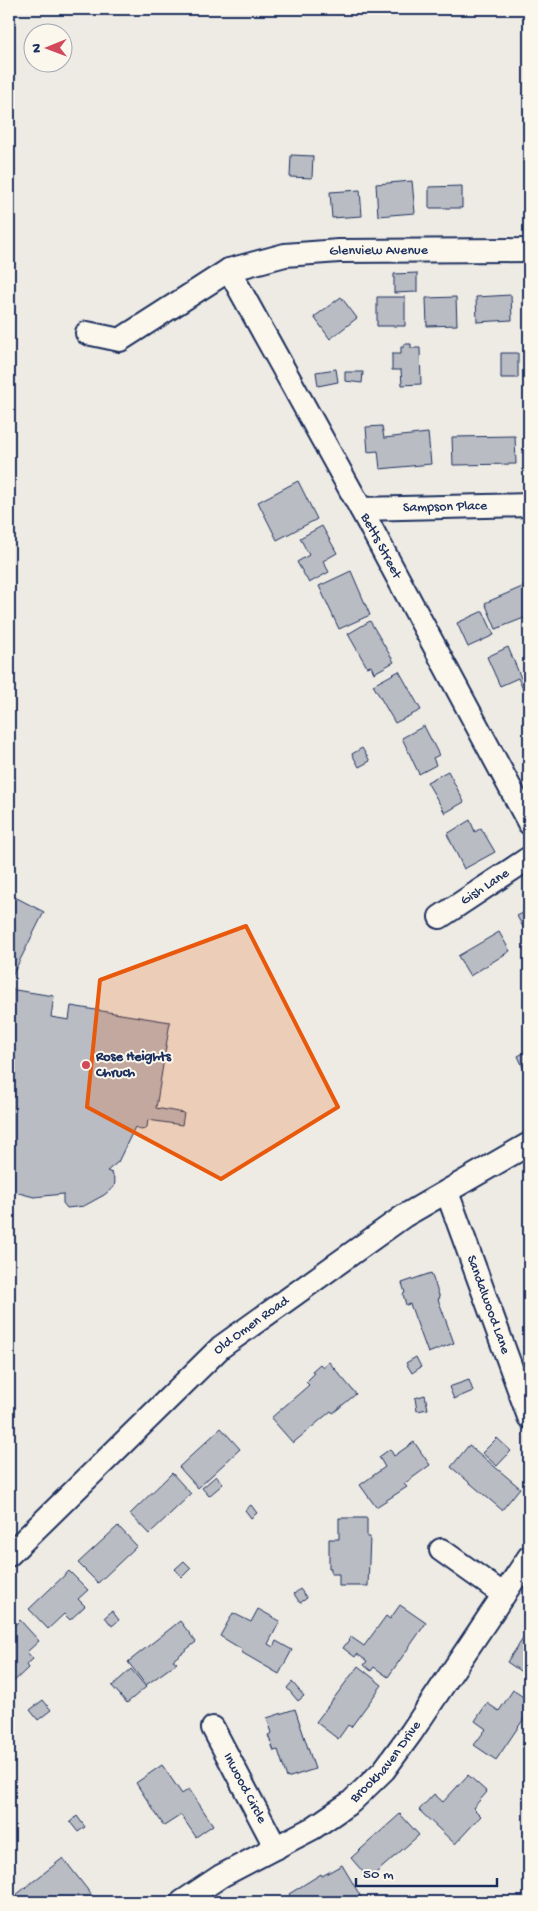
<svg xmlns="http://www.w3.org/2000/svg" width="538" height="1911" font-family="'Gochi Hand',sans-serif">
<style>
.building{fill:#b9bcc3;stroke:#1b2f5e}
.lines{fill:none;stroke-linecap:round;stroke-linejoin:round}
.minor-casing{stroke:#1b2f5e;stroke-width:26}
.minor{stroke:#fbf7ec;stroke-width:22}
.marked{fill:#e8590c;fill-opacity:0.2;stroke:#e8590c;stroke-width:4;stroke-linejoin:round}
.poi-dot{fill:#d1495b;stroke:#fbf7ec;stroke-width:2}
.labels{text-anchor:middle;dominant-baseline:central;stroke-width:4;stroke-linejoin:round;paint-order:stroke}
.street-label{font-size:14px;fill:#1b2f5e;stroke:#fbf7ec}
.poi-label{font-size:14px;font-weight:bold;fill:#1b2f5e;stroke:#fbf7ec;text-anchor:start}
</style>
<rect width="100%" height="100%" fill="#eeebe4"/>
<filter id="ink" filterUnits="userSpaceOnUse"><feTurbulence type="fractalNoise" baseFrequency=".02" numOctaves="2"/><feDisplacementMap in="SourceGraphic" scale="10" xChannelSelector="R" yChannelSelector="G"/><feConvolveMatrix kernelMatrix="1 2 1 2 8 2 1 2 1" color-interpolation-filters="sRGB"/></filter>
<g filter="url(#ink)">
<path class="building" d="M291,155L313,156L312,178L290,177Z
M412,181L415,213L378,216L376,184Z
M462,186V208H429V187Z
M360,190L362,216L332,218L330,192Z
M417,273V292L394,293V274Z
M511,295L512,320L477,322L476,297Z
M341,297L357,318L330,339L314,317Z
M377,297H405V326H377Z
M456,297L457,325L427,326L426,298Z
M404,344H411V348H420L421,384L402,385L401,370H392V354H401V347H404Z
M501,353H518V378H501Z
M336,369L338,382L318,386L316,372Z
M345,372H363L362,383L345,381Z
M382,426L384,438L428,433L431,464L380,469L378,451L368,452L366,427Z
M515,436L516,464L453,465L452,437Z
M298,481L317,519L277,540L258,502Z
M322,526L337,553L323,561L329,572L309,583L297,562L309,555L300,538Z
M351,571L370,615L339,629L319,586Z
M529,584V616L496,629L485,603Z
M483,611L494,635L468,647L457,623Z
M370,621L394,662L374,673L371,666L367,667L348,634Z
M508,647L521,678L529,674V699L528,700L518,678L500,686L487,657Z
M399,671L421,710L395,723L373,685Z
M424,726L439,755L433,758L436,765L419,774L402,738Z
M362,748L370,761L359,767L352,754Z
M448,771L464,802L445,813L427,782Z
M470,820L475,832L481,828L495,852L464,869L447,834Z
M9,894L44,912L9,982Z
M529,910V938L517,916Z
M499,932L510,951L470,976L458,956Z
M9,986L15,990L54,996L51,1017L69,1020L71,1006L170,1022L156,1108L184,1113L182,1125L148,1120L147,1127L145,1129L141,1130L135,1127L118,1162L107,1171L112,1173L115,1181L114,1187L104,1195L84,1206L67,1208L63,1203V1194L34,1197L11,1191L9,1193Z
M529,1050V1077L528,1078L518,1056Z
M431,1273L440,1298L438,1299L454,1343L428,1353L410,1304L406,1305L403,1294L405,1293L402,1283Z
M416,1357L421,1367L412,1373L406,1363Z
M329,1362L356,1394L333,1413L331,1411L293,1443L271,1418L309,1385L306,1382L314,1374L312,1371L320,1364L323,1367Z
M469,1380L473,1391L454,1399L449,1387Z
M425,1395L428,1409L417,1411L415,1398Z
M221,1428L240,1449L198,1488L179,1467Z
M497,1438L511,1451L497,1466L482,1453Z
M414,1442L430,1465L404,1484L407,1487L376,1507L360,1485L385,1467L379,1457L390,1449L394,1456Z
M469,1445L520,1488L502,1510L451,1467Z
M172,1473L191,1494L149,1534L130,1514Z
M216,1476L223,1484L209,1496L202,1488Z
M251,1505L257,1513L251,1518L245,1510Z
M339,1518H367V1537H370L368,1586H339V1574H331V1568H329V1539H339Z
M118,1526L137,1546L98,1583L78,1563Z
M184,1561L191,1568L182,1577L175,1569Z
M69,1571L88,1590L78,1599L85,1606L70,1620L64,1614L48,1629L29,1609Z
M300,1589L307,1598L300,1603L294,1594Z
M400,1605L426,1623L388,1677L374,1667L371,1671L364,1665L367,1661L357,1654L355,1657L343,1648L351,1637L364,1646L386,1616L390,1619Z
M258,1609L280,1621L268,1644L273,1647L276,1641L292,1650L279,1674L241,1652L243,1650L220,1636L233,1613L251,1622Z
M112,1611L119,1620L112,1626L105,1617Z
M20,1620L39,1641L27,1652L33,1659L26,1665L28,1668L9,1686V1631Z
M180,1621L196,1642L173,1660L177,1663L146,1685L128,1662Z
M529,1630V1677L507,1662Z
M358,1666L382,1685L351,1727L348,1725L338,1739L316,1722Z
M131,1669L146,1687L127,1703L112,1686Z
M292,1682L304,1696L298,1701L287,1688Z
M513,1690L529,1701V1711L496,1760L474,1745L486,1729L475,1721L487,1703L499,1711Z
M43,1700L51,1710L38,1720L30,1710Z
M295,1709L315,1769L287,1778L278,1750L274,1751L268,1735L272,1733L267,1718Z
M162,1765L182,1794L189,1789L213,1825L196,1837L181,1815L164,1826L136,1783Z
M468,1775L487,1792L473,1808L481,1816L455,1844L419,1810L434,1794L443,1802Z
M400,1814L419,1835L369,1879L351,1858Z
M77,1816L85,1827L78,1832L70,1822Z
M63,1858L97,1902H57L53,1897L46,1902H21L16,1895Z
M342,1865L364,1902H345L342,1897L333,1902H294L289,1894L321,1874L322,1876Z"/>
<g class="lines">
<defs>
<g id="minor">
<path id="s1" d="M229,270L361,509L529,823"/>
<path id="s2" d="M87,333L120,340L229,270L285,255L339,251L529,250"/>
<path id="s3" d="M361,509L529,505"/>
<path id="s4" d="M440,917L529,858"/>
<path id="s5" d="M447,1192L529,1417"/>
<path d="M441,1550L504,1595"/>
<path id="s6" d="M9,1555L221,1347L404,1216L529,1144"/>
<path id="s7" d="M213,1728L276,1848"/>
<path id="s8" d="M182,1902L221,1876L313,1828L351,1802L384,1770L411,1733L529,1557"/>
</g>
</defs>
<use href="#minor" class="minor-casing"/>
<use href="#minor" class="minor"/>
</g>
</g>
<path class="marked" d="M246,926L338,1107L221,1179L87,1107L100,980Z"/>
<circle class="poi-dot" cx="86" cy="1065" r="5"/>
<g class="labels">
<g class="street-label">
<text stroke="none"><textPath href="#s2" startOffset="315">Glenview Avenue</textPath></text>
<text stroke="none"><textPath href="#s3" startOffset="84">Sampson Place</textPath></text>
<text stroke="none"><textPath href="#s1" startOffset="315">Betts Street</textPath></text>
<text stroke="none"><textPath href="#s4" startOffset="54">Gish Lane</textPath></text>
<text stroke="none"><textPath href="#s5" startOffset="120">Sandalwood Lane</textPath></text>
<text stroke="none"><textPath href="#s6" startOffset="334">Old Omen Road</textPath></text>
<text stroke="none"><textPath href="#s8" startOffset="250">Brookhaven Drive</textPath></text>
<text stroke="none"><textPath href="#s7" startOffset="68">Inwood Circle</textPath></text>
</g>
<g class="poi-label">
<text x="96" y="1057">Rose Heights<tspan x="96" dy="16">Chruch</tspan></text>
</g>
</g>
<rect width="538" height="1911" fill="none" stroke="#fbf7ec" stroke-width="30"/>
<rect x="15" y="15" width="508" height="1881" fill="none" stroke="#1b2f5e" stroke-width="2" filter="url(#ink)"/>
<g transform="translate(48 48) rotate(269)"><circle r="24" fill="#fbf7ec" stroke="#a1a7b3"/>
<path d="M0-4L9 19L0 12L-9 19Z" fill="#d1495b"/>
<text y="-8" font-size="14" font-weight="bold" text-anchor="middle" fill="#1b2f5e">N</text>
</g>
<path d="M356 1878v8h141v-8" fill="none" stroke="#1b2f5e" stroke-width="2.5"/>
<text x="363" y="1878" font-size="15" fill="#1b2f5e" stroke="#fbf7ec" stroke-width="4" paint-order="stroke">50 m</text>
</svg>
